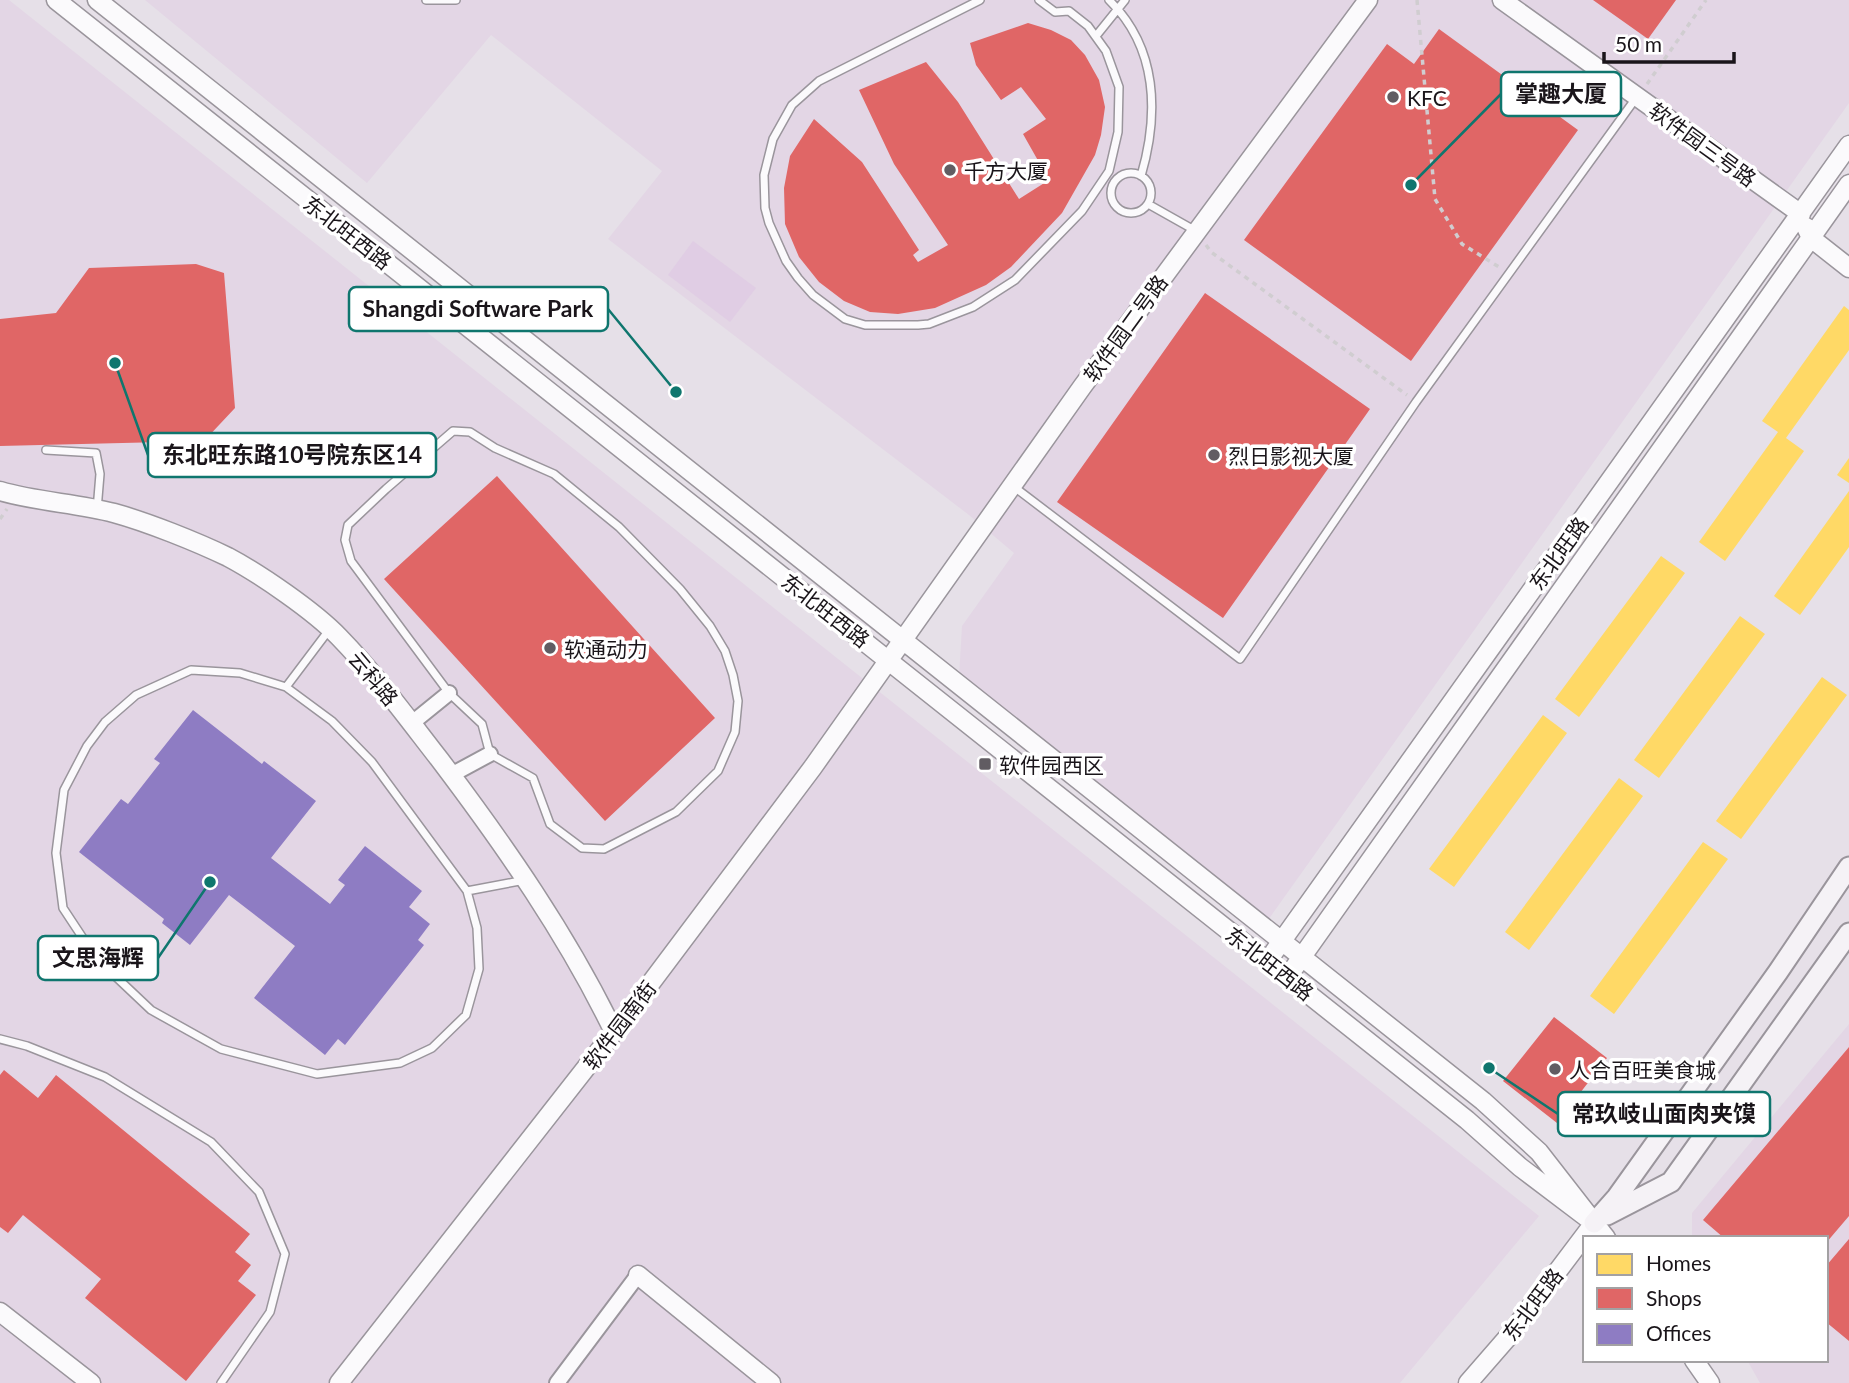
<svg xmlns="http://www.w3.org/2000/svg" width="1849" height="1383" font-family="Lato,'Noto Sans SC',sans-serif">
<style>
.built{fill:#e3d6e5}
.green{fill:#e0cde4}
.homes{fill:#ffd966}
.shops{fill:#e06666}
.offices{fill:#8e7cc3}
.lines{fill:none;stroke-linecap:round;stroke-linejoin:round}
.service-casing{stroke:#9a959c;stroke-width:10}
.minor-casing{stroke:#9a959c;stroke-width:18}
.tertiary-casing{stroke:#9a959c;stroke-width:21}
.secondary-casing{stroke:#9a959c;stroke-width:23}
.path{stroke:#d0cdd0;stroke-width:3.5;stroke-dasharray:5 5;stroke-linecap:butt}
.service{stroke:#fbfafc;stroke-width:7}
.minor{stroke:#fbfafc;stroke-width:14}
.tertiary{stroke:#fbfafc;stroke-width:18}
.secondary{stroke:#f5f2f6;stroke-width:19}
.poi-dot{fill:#615c62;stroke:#fff;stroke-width:2.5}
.labels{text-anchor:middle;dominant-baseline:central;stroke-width:7;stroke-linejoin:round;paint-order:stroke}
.poi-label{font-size:21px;fill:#1a151a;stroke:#fff;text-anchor:start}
.street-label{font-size:21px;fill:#1a151a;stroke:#fff}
.leader{fill:none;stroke:#0f766e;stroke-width:2.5}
.callout-dot{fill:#0f766e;stroke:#fff;stroke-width:2.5}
.callout{fill:#fff;stroke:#0f766e;stroke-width:2.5}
.callout-label{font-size:23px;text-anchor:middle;font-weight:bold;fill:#1a151a}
</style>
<rect width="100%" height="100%" fill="#e6e0e8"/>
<path class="built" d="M0,0H9L1539,1216L1400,1383H0Z
M145,0H1849V103L1266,923L959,677L962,626L1014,553L969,515L608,239L662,171L491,35L367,183Z
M1849,1024V1383H1760L1747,1360H1826V1238H1692V1213Z"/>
<path class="green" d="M693,241L756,288L730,322L668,275Z"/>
<path class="homes" d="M1844,306L1849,310V350L1786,438L1804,451L1725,561L1699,542L1778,432L1762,421Z
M1849,458V483L1837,475Z
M1849,491V547L1800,615L1774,596Z
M1661,556L1685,573L1579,717L1555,699Z
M1740,616L1765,634L1659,778L1634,760Z
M1822,677L1847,695L1741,839L1716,821Z
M1543,715L1567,733L1454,887L1429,869Z
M1619,778L1643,796L1529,950L1505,932Z
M1703,842L1728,859L1614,1014L1590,996Z"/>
<path class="shops" d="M1593,0H1676L1648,39Z
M1028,23L1051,30L1071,40L1085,55L1099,80L1105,107L1101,135L1095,155L1062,213L1011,267L986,285L935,308L898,314L870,312L844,301L819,282L799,257L785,224L784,188L790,156L814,119L862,162L919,250L913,255L918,262L948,245L894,164L859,90L926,62L958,102L1019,199L1049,180L1023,134L1046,119L1021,87L1001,100L976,65L970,43Z
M1439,29L1578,130L1411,361L1244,240L1387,44L1414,64Z
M196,264L224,273L235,408L204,441L0,446V319L56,313L89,268Z
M1205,293L1370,409L1223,618L1057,502Z
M497,476L715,718L605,821L384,579Z
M1554,1017L1607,1058L1557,1123L1503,1081Z
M1849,1047V1216L1826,1243V1238H1724L1703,1220Z
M4,1070L38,1098L56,1075L250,1234L235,1252L251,1265L238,1281L256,1295L186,1381L85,1298L101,1279L23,1215L8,1233L0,1227V1075Z
M1849,1239V1341L1826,1322V1266Z"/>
<path class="offices" d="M193,710L262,764L264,761L316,801L271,858L330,904L345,885L338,880L365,846L422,891L409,907L430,924L418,940L424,945L345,1045L338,1039L325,1055L254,998L295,946L229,895L190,945L162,923L164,919L79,852L121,799L128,804L160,763L154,759Z"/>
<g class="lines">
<defs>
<path id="service" d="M426,0H456
M980,0L819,81L792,105L773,139L764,175L765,208L769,223L786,261L798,278L813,295L845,319L865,325H918L929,324L973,307L1015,280L1082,211L1109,171L1118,132L1119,87L1106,51L1088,26L1069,11L1055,12L1039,0
M1109,0C1158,48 1159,114 1141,176
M1096,36L1125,0
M1111 193a20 20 0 1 1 40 0a20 20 0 1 1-40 0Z
M1148,204L1196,231
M453,431L470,432L495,448L554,474L619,527L680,589L710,626L725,651L733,675L738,701L735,732L718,771L676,812L604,849L582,848L550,824L533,778L490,754L482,724L449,693L351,561L345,540L348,525L386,489Z
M46,450L96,453L100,474L97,510
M1013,486L1240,659L1416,402L1636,98
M329,630L286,687L240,673L191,670L136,695L105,722L87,746L64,790L56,853L63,908L96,958L151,1010L221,1049L317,1074L400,1063L432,1048L466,1015L479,969L477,928L467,891L525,880
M286,687L332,721L372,762L467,891
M0,1039L27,1046L105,1077L211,1142L259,1192L285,1254L270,1312L221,1383"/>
<path id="minor" d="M412,723L449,693
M451,775L490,754
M557,1383L638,1275"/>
<path id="tertiary" d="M56,0L1467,1120L1520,1167L1594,1223
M97,0L1483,1101L1539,1152L1606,1238
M1502,0L1801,214
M1806,227L1811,238L1849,268
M0,491C37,502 77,503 114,513C147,522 197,542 228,557C260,574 314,611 339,637C376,675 408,719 440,760C505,846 567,935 614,1032
M1274,952L1849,145
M1294,968L1849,184
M638,1275L771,1383
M0,1312L91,1383
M1694,1360L1710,1383
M339,1383L614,1032L813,767L1082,387L1368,0
M1468,1383L1508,1337L1594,1223"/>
<path id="secondary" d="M1607,1215L1671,1182L1849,933
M1594,1223L1617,1197L1778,972L1849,867"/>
</defs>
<use href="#service" class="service-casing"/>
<use href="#minor" class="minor-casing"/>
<use href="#tertiary" class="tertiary-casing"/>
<use href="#secondary" class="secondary-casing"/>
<path class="path" d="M1417,0L1435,199L1462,244L1499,267
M1647,84L1706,0
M1206,245L1211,252L1407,395
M0,519L7,509"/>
<use href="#service" class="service"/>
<use href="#minor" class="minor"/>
<use href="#tertiary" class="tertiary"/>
<use href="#secondary" class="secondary"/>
</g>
<g class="poi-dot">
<circle cx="1393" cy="97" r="7"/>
<circle cx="950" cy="170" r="7"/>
<circle cx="1214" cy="455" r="7"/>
<circle cx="550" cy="648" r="7"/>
<rect x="978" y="757" width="14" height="14" rx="3.5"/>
<circle cx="1555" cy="1069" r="7"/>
</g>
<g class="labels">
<g class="poi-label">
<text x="1407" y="97">KFC</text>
<text x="964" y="170">千方大厦</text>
<text x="1228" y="455">烈日影视大厦</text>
<text x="564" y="648">软通动力</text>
<text x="999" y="764">软件园西区</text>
<text x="1569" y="1069">人合百旺美食城</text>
</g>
<g class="street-label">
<text transform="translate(1703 144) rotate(36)">软件园三号路</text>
<text transform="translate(348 232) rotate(38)">东北旺西路</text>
<text transform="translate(1125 328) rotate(-54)">软件园二号路</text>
<text transform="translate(1558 553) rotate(-54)">东北旺路</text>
<text transform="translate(826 610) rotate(38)">东北旺西路</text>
<text transform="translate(374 678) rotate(50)">云科路</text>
<text transform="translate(1270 963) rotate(38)">东北旺西路</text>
<text transform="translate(619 1025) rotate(-53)">软件园南街</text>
<text transform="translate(1532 1304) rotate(-53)">东北旺路</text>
</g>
</g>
<path class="leader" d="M1411 185L1501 94M676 392L608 309M115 363L148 455M210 882L158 958M1489 1068L1558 1114"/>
<g class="callout-dot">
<circle cx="1411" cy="185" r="7"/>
<circle cx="676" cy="392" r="7"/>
<circle cx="115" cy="363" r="7"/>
<circle cx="210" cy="882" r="7"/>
<circle cx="1489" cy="1068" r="7"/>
</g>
<g class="callout">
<rect x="1501" y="72" width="120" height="44" rx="7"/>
<rect x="349" y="287" width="259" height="44" rx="7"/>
<rect x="148" y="433" width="288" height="44" rx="7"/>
<rect x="38" y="936" width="120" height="44" rx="7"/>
<rect x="1558" y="1092" width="212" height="44" rx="7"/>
</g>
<g class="callout-label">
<text x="1561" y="102">掌趣大厦</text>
<text x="478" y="317">Shangdi Software Park</text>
<text x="292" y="463">东北旺东路10号院东区14</text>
<text x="98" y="966">文思海辉</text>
<text x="1664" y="1122">常玖岐山面肉夹馍</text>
</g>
<rect x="1583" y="1236" width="245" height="126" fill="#ffffff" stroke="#a3a1a3" stroke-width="2"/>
<rect x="1597" y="1254" width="35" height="21" fill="#ffd966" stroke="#a3a1a3" stroke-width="2"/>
<text x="1646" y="1271" font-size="21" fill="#1a151a">Homes</text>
<rect x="1597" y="1288" width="35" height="21" fill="#e06666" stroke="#a3a1a3" stroke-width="2"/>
<text x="1646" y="1306" font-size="21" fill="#1a151a">Shops</text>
<rect x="1597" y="1324" width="35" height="21" fill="#8e7cc3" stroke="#a3a1a3" stroke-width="2"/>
<text x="1646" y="1341" font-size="21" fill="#1a151a">Offices</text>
<path d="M1604 52v10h130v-10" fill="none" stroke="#1a151a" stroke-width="3.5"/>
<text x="1615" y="52" font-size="21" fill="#1a151a" stroke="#ffffff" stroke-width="5" paint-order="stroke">50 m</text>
</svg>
